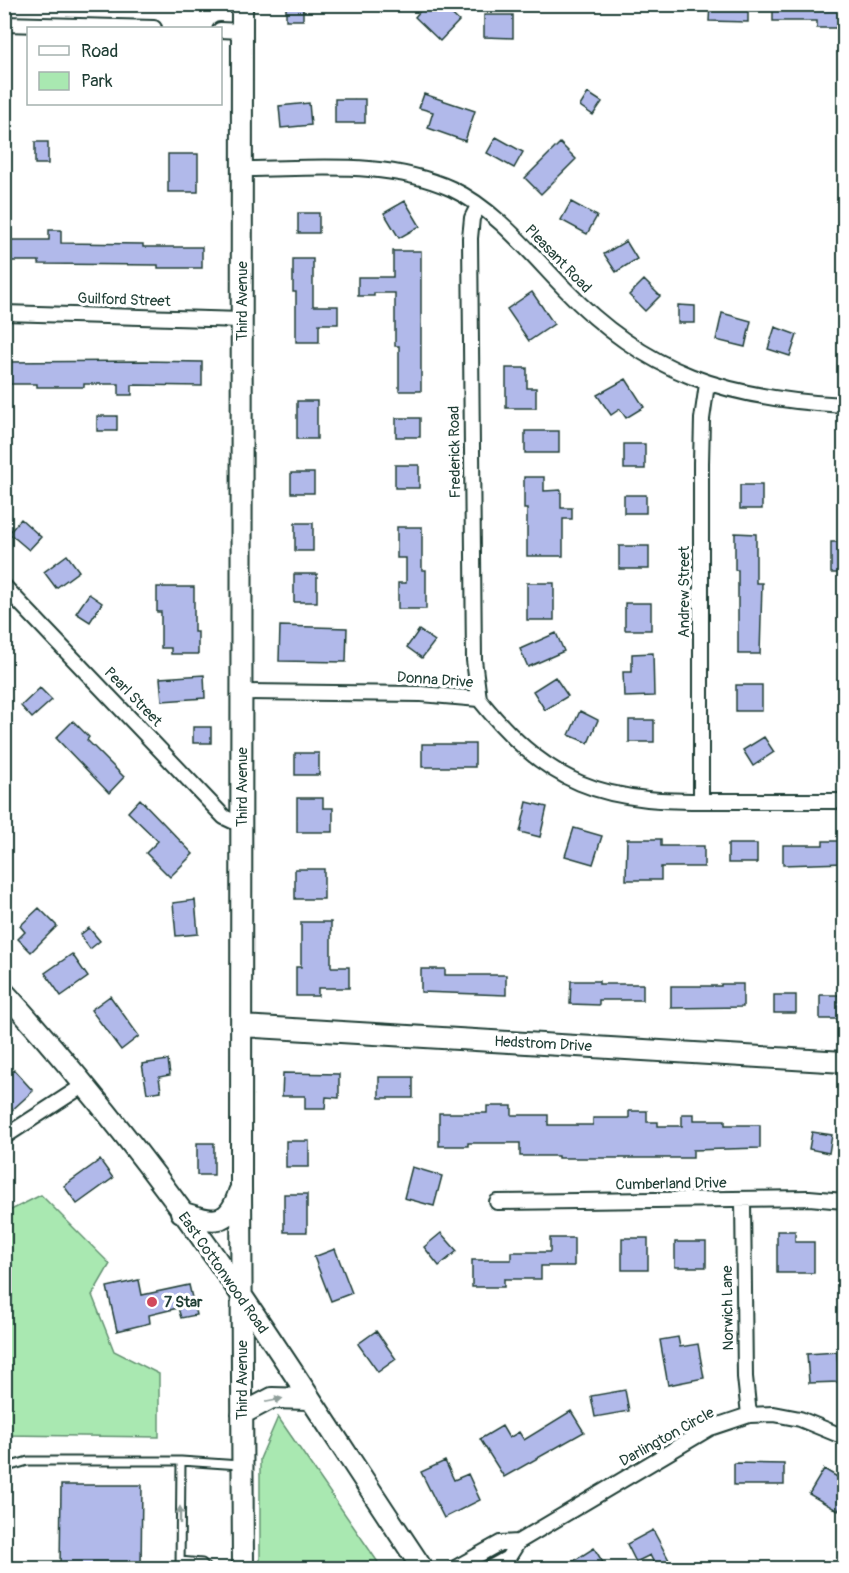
<svg xmlns="http://www.w3.org/2000/svg" width="849" height="1573" font-family="Pangolin,sans-serif">
<style>
.green{fill:#a9e8b1;stroke:#649272;stroke-width:1.5}
.building{fill:#b1b9ea;stroke:#1f3d34;stroke-width:1.5}
.lines{fill:none;stroke-linecap:round;stroke-linejoin:round}
.lane-casing{stroke:#1f3d34;stroke-width:11}
.street-casing{stroke:#1f3d34;stroke-width:18}
.secondary-casing{stroke:#1f3d34;stroke-width:24}
.lane{stroke:#fff;stroke-width:7}
.street{stroke:#fff;stroke-width:14}
.secondary{stroke:#fff;stroke-width:20}
.oneway{fill:#8f9e9a}
.poi-dot{fill:#d1495b;stroke:#fff;stroke-width:2}
.labels{text-anchor:middle;dominant-baseline:central;stroke-width:6;stroke-linejoin:round;paint-order:stroke}
.street-label{font-size:15px;fill:#1f3d34;stroke:#fff}
.poi-label{font-size:15px;font-weight:bold;fill:#1f3d34;stroke:#fff;text-anchor:start}
</style>
<rect width="100%" height="100%" fill="#fff"/>
<filter id="ink" filterUnits="userSpaceOnUse"><feTurbulence type="fractalNoise" baseFrequency=".0167" numOctaves="2"/><feDisplacementMap in="SourceGraphic" scale="12" xChannelSelector="R" yChannelSelector="G"/><feConvolveMatrix kernelMatrix="1 2 1 2 8 2 1 2 1" color-interpolation-filters="sRGB"/></filter>
<g filter="url(#ink)">
<path class="green" d="M41,1195L110,1264L92,1295L114,1351L159,1374V1437L5,1435V1213Z
M278,1417L382,1568H260V1459Z"/>
<path class="building" d="M286,4H303V20H286Z
M426,4H441L459,21L440,41L415,17Z
M710,4H748V22L709,21Z
M773,4H844V28H817V21H773Z
M484,15H513V38L484,37Z
M588,93L602,102L593,115L580,106Z
M424,94L475,111L465,141L428,128L433,112L419,108Z
M335,99H365V123H335Z
M309,103L311,125L281,128L279,106Z
M496,137L523,152L514,168L487,153Z
M35,142H48V164H35Z
M560,143L576,159L541,194L525,178Z
M168,154H198V192H168Z
M405,201L420,226L399,238L384,213Z
M571,202L597,216L587,234L561,220Z
M298,213H319V233H298Z
M49,230H61V243L143,244V247H202V268H158V265L39,264V261H4V240H49Z
M626,241L637,259L616,272L604,254Z
M393,251H421V391H399V346H395V293H374V296H358V277H393Z
M293,259H313V306H338V324H319V342H296V292H293Z
M644,280L660,296L645,311L629,295Z
M532,292L554,324L529,341L507,309Z
M678,305L695,306V323H678Z
M722,313L751,321L745,347L716,340Z
M775,327L797,335L790,356L768,349Z
M143,361L202,362V386L132,385V395H119V384H84V387H37V384H4V362Z
M506,368H527V388H536V408H506Z
M626,379L644,407L626,418L620,409L611,415L597,395Z
M297,401H317V439H297Z
M97,416H117V431H97Z
M396,418H420V437H396Z
M525,431H559V453H525Z
M624,444H645V469H624Z
M395,465H419V488H395Z
M291,473H314V493H291Z
M524,477H544V491L561,490V508H572V519H563V556H527V509H524Z
M740,485H762V509H740Z
M624,495H646V513H624Z
M21,519L41,537L29,550L9,533Z
M295,523H313V551H295Z
M397,527H422V570H426V609H398V583H406V558H397Z
M735,533L756,534V583H762L760,654H738V570H735Z
M831,542H844V573H831Z
M619,546H649V569H619Z
M67,555L79,571L56,588L44,572Z
M294,574H317V602H294Z
M527,583H554V620H527Z
M157,587H194V632H198V654H171V648H161V612H157Z
M89,594L102,603L90,622L76,613Z
M625,603H651V630H625Z
M280,626L347,628L346,662L279,661Z
M419,630L435,641L422,658L407,647Z
M556,633L564,651L528,667L520,649Z
M653,653L654,696L624,697L623,672H632V654Z
M204,675L205,698L162,701L160,678Z
M555,677L568,696L545,710L533,691Z
M736,685H762V711H736Z
M40,688L52,700L32,718L21,706Z
M580,711L598,720L588,743L569,735Z
M629,720H654V742H629Z
M73,721L89,737L87,740L124,777L109,793L56,738Z
M193,727H211V743H193Z
M764,737L774,752L753,766L743,750Z
M422,744H475V767H422Z
M295,753H319V775H295Z
M297,798H323V808H333V832H297Z
M140,799L193,854L170,877L146,853L158,841L128,812Z
M527,802L547,807L540,837L520,832Z
M574,828L602,836L593,864L565,856Z
M627,839H661V846H704V867H661V880H626Z
M823,841H844V863L783,865V845H823Z
M728,844H757V863H728Z
M295,869H324V899H295Z
M195,900L198,934L176,936L173,903Z
M39,908L57,926L31,952L18,939L25,932L20,926Z
M301,922H331V967H349V988H318V996H296V967H301Z
M89,928L100,941L90,949L80,935Z
M72,954L88,977L61,996L45,973Z
M421,969H445V975H506V995L421,992Z
M571,981H599V984H643V1000H599V1005L570,1004Z
M721,984H743V1007L671,1008V986H721Z
M774,995H796V1013H774Z
M820,995H839V1019H820Z
M110,996L139,1036L121,1050L91,1010Z
M168,1060L170,1075L159,1077L161,1091L147,1093L142,1064Z
M14,1070L33,1091L10,1112L4,1105V1079Z
M283,1073L339,1074V1098L326,1097L325,1109H305V1096H282Z
M379,1077H413V1098H379Z
M487,1106H512V1115H548V1125H593V1118H629V1111H647V1122H658V1126H682V1114H694V1120H725V1125H760V1148L693,1150V1158H558V1156H520V1143H468V1146H439V1113H487Z
M812,1132L832,1135L829,1153L809,1149Z
M286,1141H309V1167H286Z
M197,1143H214V1175H197Z
M100,1160L113,1178L77,1204L64,1186Z
M412,1167L442,1176L434,1206L404,1198Z
M284,1194H307V1232H284Z
M777,1231H795V1242H814V1273H777Z
M441,1233L457,1251L439,1266L424,1247Z
M550,1238H574V1266H541V1279H504V1287H472V1260H511V1252H550Z
M622,1238H648V1270H622Z
M675,1242H706V1267H675Z
M335,1249L352,1293L331,1301L314,1257Z
M139,1280L142,1295L189,1285L196,1315L181,1318L178,1308L149,1315L150,1323L117,1331L107,1287Z
M376,1331L396,1359L378,1372L358,1344Z
M678,1337L680,1347L698,1344L704,1378L668,1385L660,1340Z
M837,1352L839,1382L809,1383L807,1354Z
M625,1390L629,1411L595,1417L591,1396Z
M571,1411L584,1432L504,1477L480,1439L502,1426L509,1438L519,1432L524,1440Z
M445,1461L454,1480L468,1474L480,1500L444,1518L421,1472Z
M734,1463L784,1464V1485H734Z
M824,1469L844,1481V1500L838,1511L809,1494Z
M61,1485H142L141,1569H60Z
M653,1530L670,1562L657,1569L650,1555L636,1562L627,1544Z
M594,1548L607,1569H561Z"/>
<g class="lines">
<defs>
<path id="lane" d="M4,1468L28,1461H181L240,1465
M180,1561L202,1563L207,1568
M180,1568L181,1461"/>
<path id="street" d="M4,24L154,28
M220,30L242,31
M241,169C311,169 386,159 452,189C495,209 531,254 564,288C646,374 728,399 844,405
M478,206L472,218L470,238L474,660L479,699
M4,313L242,320
M4,586L224,817L241,825
M242,692L421,694L479,699C507,734 539,766 580,783C627,803 680,801 730,801C768,801 806,801 844,801
M701,801V463L702,419L707,384
M4,1137L84,1085
M743,1200L745,1377L749,1415
M497,1202L809,1198L844,1201
M455,1568L500,1543L518,1542L710,1428L749,1415L774,1414L800,1419L844,1437
M490,1568L508,1558L518,1542"/>
<path id="secondary" d="M242,4L241,1186L243,1568
M4,992C90,1087 170,1190 242,1296C303,1386 362,1478 422,1568
M241,1026L844,1062
M181,1212C212,1222 228,1228 239,1192
M242,1414L272,1398L309,1399"/>
</defs>
<use href="#lane" class="lane-casing"/>
<use href="#street" class="street-casing"/>
<use href="#secondary" class="secondary-casing"/>
<use href="#lane" class="lane"/>
<use href="#street" class="street"/>
<use href="#secondary" class="secondary"/>
</g>
<defs><path id="oneway-solid" d="M-6-.8H1V-3.2L6.5 0L1 3.2V.8H-6Z" transform="scale(1.5)"/></defs>
<g class="oneway">
<use href="#oneway-solid" transform="translate(274 1400) rotate(-11)"/>
<use href="#oneway-solid" transform="translate(180 1515) rotate(-90)"/>
</g>
</g>
<circle class="poi-dot" cx="152" cy="1302" r="6"/>
<g class="labels">
<g class="street-label">
<text transform="translate(558 259) rotate(46)">Pleasant Road</text>
<text transform="translate(124 300) rotate(2)">Guilford Street</text>
<text transform="translate(242 301) rotate(-90)">Third Avenue</text>
<text transform="translate(455 452) rotate(-91)">Frederick Road</text>
<text transform="translate(684 592) rotate(-90)">Andrew Street</text>
<text transform="translate(435 680) rotate(4)">Donna Drive</text>
<text transform="translate(133 697) rotate(46)">Pearl Street</text>
<text transform="translate(242 787) rotate(-90)">Third Avenue</text>
<text transform="translate(543 1044) rotate(3)">Hedstrom Drive</text>
<text transform="translate(671 1184) rotate(-1)">Cumberland Drive</text>
<text transform="translate(223 1273) rotate(55)">East Cottonwood Road</text>
<text transform="translate(728 1308) rotate(-91)">Norwich Lane</text>
<text transform="translate(242 1380) rotate(-90)">Third Avenue</text>
<text transform="translate(667 1437) rotate(-29)">Darlington Circle</text>
</g>
<g class="poi-label">
<text x="164" y="1302">7 Star</text>
</g>
</g>
<rect width="849" height="1573" fill="none" stroke="#fff" stroke-width="24"/>
<rect x="12" y="12" width="825" height="1549" fill="none" stroke="#1f3d34" stroke-width="2" filter="url(#ink)"/>
<rect x="27" y="27" width="195" height="78" fill="#ffffff" stroke="#a5b1ae" stroke-width="1.5"/>
<rect x="39" y="46" width="30" height="9" fill="#ffffff" stroke="#a5b1ae" stroke-width="1.5"/>
<text x="81" y="57" font-size="18" fill="#1f3d34">Road</text>
<rect x="39" y="72" width="30" height="18" fill="#a9e8b1" stroke="#a5b1ae" stroke-width="1.5"/>
<text x="81" y="87" font-size="18" fill="#1f3d34">Park</text>
</svg>
